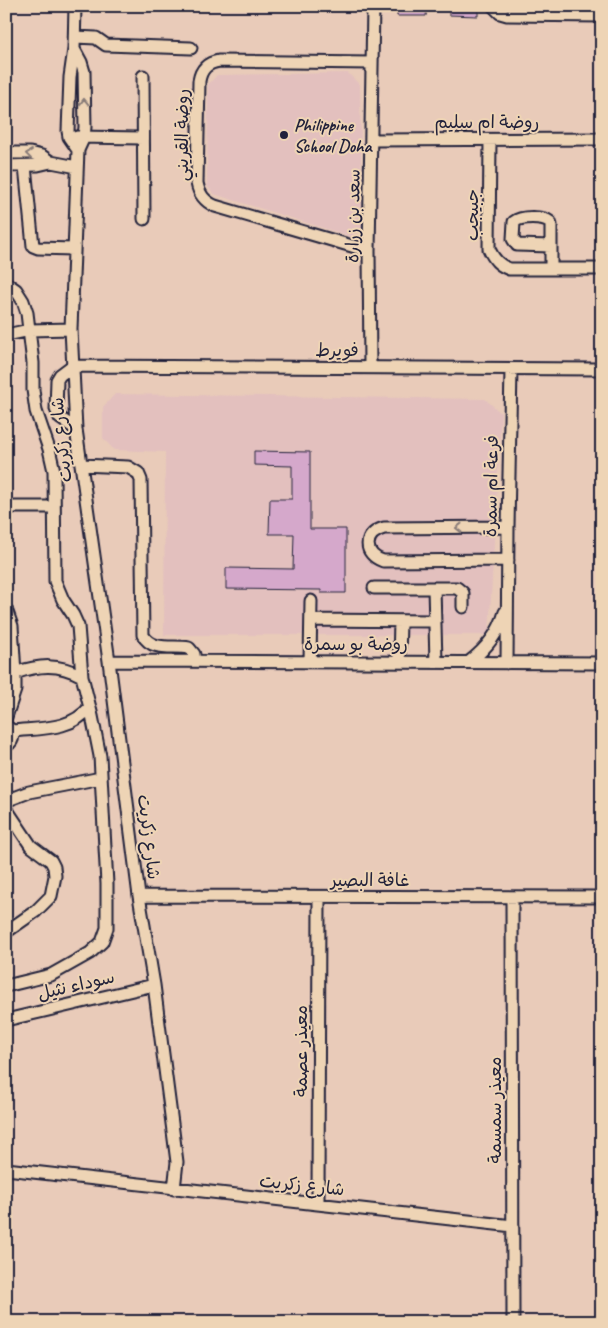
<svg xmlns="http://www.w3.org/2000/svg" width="608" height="1328" font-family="Caveat,'Playpen Sans Arabic',sans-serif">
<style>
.built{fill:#e3c0be}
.building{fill:#d5a8cb;stroke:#22223b}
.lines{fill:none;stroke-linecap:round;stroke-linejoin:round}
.minor-casing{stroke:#22223b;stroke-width:15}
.minor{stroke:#eed4b5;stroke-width:11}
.oneway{stroke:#887b78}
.poi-dot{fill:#22223b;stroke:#eed4b5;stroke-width:2}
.labels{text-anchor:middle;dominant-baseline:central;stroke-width:4;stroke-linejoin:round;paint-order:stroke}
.street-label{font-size:18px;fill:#22223b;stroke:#eed4b5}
.poi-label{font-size:18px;font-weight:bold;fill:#22223b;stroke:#eed4b5;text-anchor:start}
</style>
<rect width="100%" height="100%" fill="#e9cbb9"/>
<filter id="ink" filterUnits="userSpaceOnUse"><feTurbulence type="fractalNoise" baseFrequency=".02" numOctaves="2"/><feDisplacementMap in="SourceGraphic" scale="10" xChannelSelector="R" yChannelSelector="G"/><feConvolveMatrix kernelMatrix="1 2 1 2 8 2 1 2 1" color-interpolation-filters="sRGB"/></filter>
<g filter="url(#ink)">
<path class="built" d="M348,73L360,85L362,229L352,237L214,194L207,186L208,85L217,75Z
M115,394L485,399L501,413L489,635H164L165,452L114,450L103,438V407Z"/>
<path class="building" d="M397,6H427L426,16H397Z
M449,6H478V16L449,15Z
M254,451L310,452V529H346V593H321V590L226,589V568L293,569L294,534H269L270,499H292V466L254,465Z"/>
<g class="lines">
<defs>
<path id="minor" d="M75,6L74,49L70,77L68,131L69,137L78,150
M493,6L500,13L507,15L602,16
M75,37L96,38L106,45L191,48
M74,49L81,62L84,72L85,127L84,137L78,150L71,329L76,429L109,661L139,896L154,985L177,1162L174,1189
M143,76L144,219
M77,137L143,138
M371,140L602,139
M490,140L489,249C494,260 499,265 509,269H602
M6,153H30L42,156L51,162L77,167
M6,166L38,165L51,162
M25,166L33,246L38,248L73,249
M551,246L517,245L513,239L514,222C521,216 543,216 550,222L551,225V269
M369,251L215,206C204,201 199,194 197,183L199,81C201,69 207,63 219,61L372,63
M6,283L16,290L23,301L27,313L33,363V390L36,411L49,449L54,471L55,581L63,600L73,615L78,626L82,676L92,716L100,756L107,884V928L102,942L90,953L51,975L6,986
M6,335L30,330L71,329
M370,367L369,251L373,6
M76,429L60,418L56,409L57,380L60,375L72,366L602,369
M81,465L128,467L138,473L141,480L143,635C152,652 173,645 189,648L194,654V661
M6,507H54
M508,527L384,528C363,534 363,554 383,561L508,560
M374,588H457L463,593V607
M434,588L436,662
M6,609L12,626L15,673V690L6,717
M311,620L434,621
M109,661L602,663
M310,661L311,601
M399,661L400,621
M469,662C486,649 499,633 505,612
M507,663L508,527L511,369
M15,673C39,665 58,663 82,676
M6,726C15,731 15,741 6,746
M12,731C40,728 71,731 90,707
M8,800L29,792L101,778
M139,896L602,897
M512,898L513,1322
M6,932L36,911L51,896L55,876L54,867L51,861L31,846L9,813
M6,1020L154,985
M6,1169L513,1226
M318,1204L319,897"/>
</defs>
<use href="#minor" class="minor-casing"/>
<use href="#minor" class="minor"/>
</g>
<defs><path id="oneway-chevron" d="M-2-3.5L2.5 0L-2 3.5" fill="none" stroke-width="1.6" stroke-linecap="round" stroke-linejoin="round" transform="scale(1.25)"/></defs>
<g class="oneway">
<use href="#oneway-chevron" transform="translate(84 102) rotate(-91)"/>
<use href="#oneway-chevron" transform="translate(29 154) rotate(-173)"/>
<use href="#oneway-chevron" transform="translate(459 528) rotate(180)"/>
</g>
</g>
<circle class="poi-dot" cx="284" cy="135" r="5"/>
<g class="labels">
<g class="street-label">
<text x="487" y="122">روضة ام سليم</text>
<text transform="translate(182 135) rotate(-90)">روضة القريني</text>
<text transform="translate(472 215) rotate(-90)">جبيجب</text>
<text transform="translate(353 216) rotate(-89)">سعد بن زرارة</text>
<text x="337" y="350">فويرط</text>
<text transform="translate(61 440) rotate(-96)">شارع زكريت</text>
<text transform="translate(491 486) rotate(-89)">فرعة ام سمرة</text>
<text x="356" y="644">روضة بو سمرة</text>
<text transform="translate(149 837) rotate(83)">شارع زكريت</text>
<text x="370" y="880">غافة البصير</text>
<text transform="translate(76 985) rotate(-13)">سوداء نثيل</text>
<text transform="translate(301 1051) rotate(-90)">معيذر عصمة</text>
<text transform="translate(495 1110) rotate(-90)">معيذر سمسمة</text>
<text transform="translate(302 1185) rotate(6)">شارع زكريت</text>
</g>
<g class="poi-label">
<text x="294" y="125">Philippine<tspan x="294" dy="21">School Doha</tspan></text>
</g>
</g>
<rect width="608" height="1328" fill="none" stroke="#eed4b5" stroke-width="25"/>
<rect x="12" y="12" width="583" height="1303" fill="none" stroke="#22223b" stroke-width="2" filter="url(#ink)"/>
</svg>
